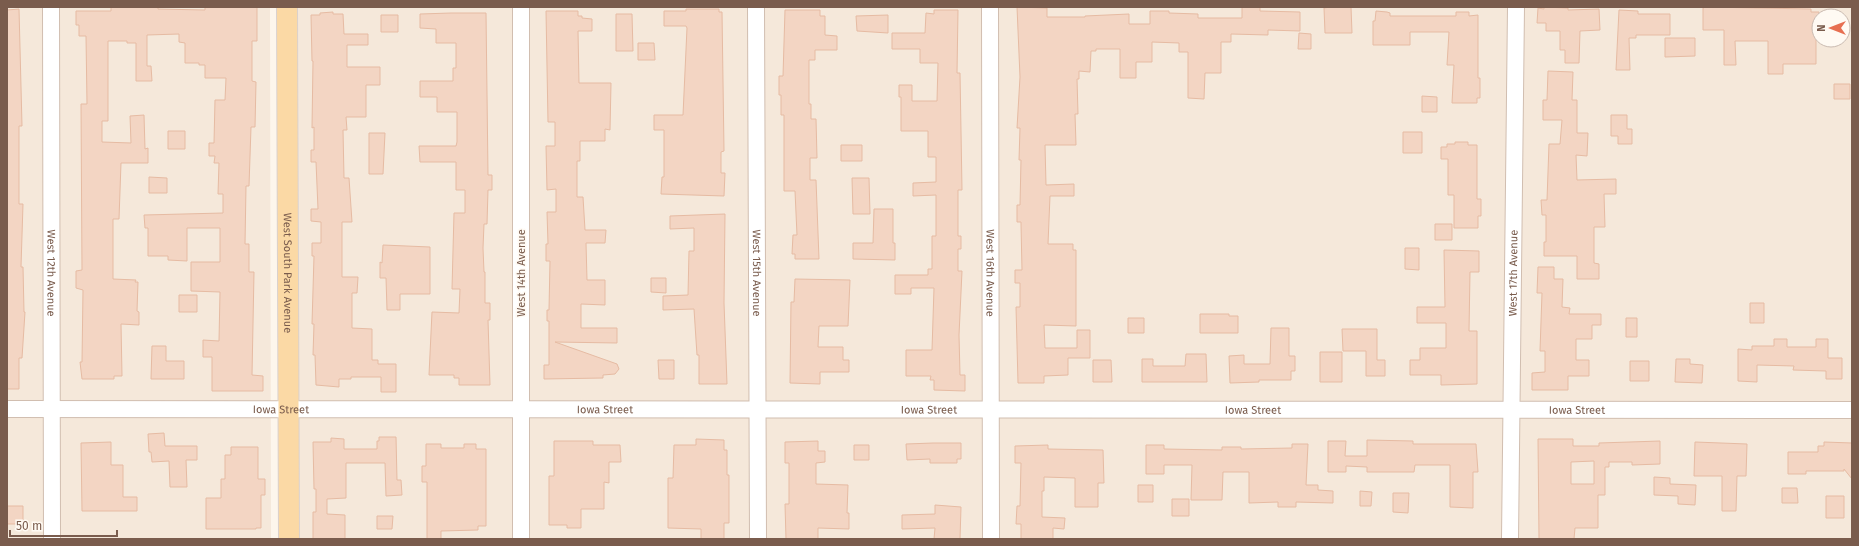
<svg xmlns="http://www.w3.org/2000/svg" width="1859" height="546" font-family="'Fira Sans',sans-serif">
<style>
.residential{fill:#f5e8da;fill-rule:evenodd}
.building{fill:#f3d5c3;stroke:#e6bba3;fill-rule:evenodd}
.lines{fill:none;stroke-linecap:round;stroke-linejoin:round}
.minor-casing{stroke:#d1beb0;stroke-width:18}
.major-casing{stroke:#dad1cd;stroke-width:22}
.minor{stroke:#fff;stroke-width:16}
.major{stroke:#fbd9a5;stroke-width:20}
.labels{text-anchor:middle;dominant-baseline:central;stroke-width:3;stroke-linejoin:round;paint-order:stroke}
.street-label{font-size:11px;fill:#7a5c4d;stroke:#fffaf3}
</style>
<rect width="100%" height="100%" fill="#fdf6ec"/>
<path class="residential" d="M7,7H270L271,539H7Z
M298,7H1852V539H299ZM1819,16H1843V40H1819Z"/>
<path class="building" d="M111,7H158V9L205,10V7H257V41H252V81L256,82L255,127H251L249,186H246L245,244H249V272H254L252,375L263,376V391H212V357H203V340L219,341L220,292L191,291V262H220V228H187V261L168,260V256H148V228H145L144,215L223,213V194H218L219,163H214L215,156H209V143H214L215,100H225L226,78H205V65H199V63H185V43L179,42V34L147,35V66H151L152,81H136V43H127V41H108V121H102V142L131,143L130,116L144,115L145,149L148,148V163H121L119,219H113V279L136,280L135,282H138L137,311L139,312V325L121,324L122,376H114V379H82L80,362H82L83,290L76,288V271L82,270L81,104H87L86,36H79V25H76V11H111Z
M1017,7L1047,8V17H1085V16L1129,14V24H1150V11H1169V13L1198,14V18H1242V7H1260V11L1300,12V31L1268,30V35L1231,34V42H1221V73H1205L1204,99L1188,98V52H1179V43L1152,42V62H1136V78H1120V49H1096V51H1091L1090,72L1079,71V79H1077L1078,114H1075L1076,145H1045L1046,185L1074,184V196H1050L1048,244H1073V250H1076V326L1044,325L1045,348H1077V330H1090V358H1068V375L1044,376V383H1018L1016,307H1020V283H1015V270H1022L1021,224V222H1017V205H1020L1021,160H1019L1020,128H1017L1020,77Z
M1330,7H1351L1352,33H1325L1324,8Z
M1544,7L1568,8V10L1599,9L1600,30L1580,31L1579,63H1565V50H1560V31H1546V23H1537L1538,8L1544,9Z
M1706,7L1811,9V12H1819V29H1816V64H1783V74H1768V41H1735L1736,65H1724V30H1703V8Z
M19,9L22,126H19V204H23L21,267H23L24,312H25L22,358H19V389H7V10Z
M686,9H719V12H722L724,151L721,152V173H725L724,196L661,194L662,177H664V130H654V115H683L687,28L686,26H664V11H686Z
M785,10H820V16H825V35L837,36V50H815V60H809V104H811V119H816L817,158H810V180H816L819,259H795V254H792L793,235H797L795,191H784V115H781V95H779V76H783Z
M934,10H958L957,73H960L962,190H958V236H961V249H958V271H962L959,335L960,375H965V391L934,390V380H930L931,376H906V350H932L934,288H911V294H895V275H928V269H932V236H936V195L913,196V183L936,182V157H928V131H901V97H899V85H912V101H937L938,63H920V49H892V33H925L926,13L934,14Z
M1619,10L1638,11V14H1670V35H1636V38H1629L1630,70H1616Z
M546,11H578V16H582V18L592,19V31H578L579,83H611L610,130L605,129V141H580V161H577V197H583L585,230H606L605,243H586L587,280H605V305L581,304V328H617V343L555,342L617,364L619,369L615,374L603,375V378L544,379V365H549V321H547V310H549L550,261H546V244H548L547,212H556V189L547,190L546,146H555V122H548Z
M1376,11L1387,12L1390,13V16H1456V12H1469V16L1478,15V78H1480V98H1477V103H1452L1454,65H1447L1449,32H1410V45H1373V21H1375Z
M333,12V14H343L344,34H368V45H347V67H380V85H366V117H346L347,130H343L344,178H349L352,222H342V277H358L357,293H352V328L372,329V360H378V364H396V392H381V377H351V379H339V387L316,385L315,355H313L314,324H312L314,256H312V243H321V222L311,221V209H318L316,162H311V150H314V127L312,128L313,61H312L311,15H320V13Z
M451,13H486L488,175H492V190H488L487,224H484L483,248L484,272H485V303H490V320H488L490,385H459V378H454V375H429L432,312L459,313L460,289H452L454,213H465V190H456V162H420L419,146H456L457,142V112H437V97H420V81H453V68H456V43H436V29L420,28V14Z
M616,14H632L633,51H616Z
M381,15H398V32H381Z
M888,15V33L857,31L856,16Z
M1299,33L1311,34V49H1298Z
M1665,38H1695V56L1665,57Z
M638,43H654L655,60H638Z
M1548,71L1573,72L1572,100H1577V133H1588L1587,156L1576,155L1577,180L1616,179V194H1604L1605,227H1594V263L1599,264V279H1577V256H1544V242H1546V215H1542L1541,200H1547L1549,144H1560L1562,120H1543V100H1547Z
M1834,84H1850V99H1834Z
M1422,96L1437,97V112H1422Z
M1611,115H1627V129H1632V144H1618V136H1611Z
M168,131H185V149H168Z
M1403,132H1422V153H1403Z
M369,133H385L383,174H369Z
M1455,142H1468V145H1477V199H1481V216H1478V228H1454V195H1448V159H1441V147H1447V144H1455Z
M841,145H862V161H841Z
M149,177L167,178V193H149Z
M852,178H869L870,214H853Z
M874,209H893V243H895V260L853,259V243H873Z
M725,214L724,303L727,384H699V355H697L694,309L663,310V296L688,295L689,251H694V228L670,229V216Z
M1435,224H1452V240H1435Z
M383,245L430,247V294H400V310H387L386,278H380V262L382,263Z
M1405,248H1419V270L1405,269Z
M1444,250L1479,251V272H1470L1469,331H1477V384L1441,385V375H1410V360H1420V348H1446V323H1417V307H1445Z
M1538,267H1554V279H1563L1562,307L1570,308L1569,314H1601V325H1592V339H1576V360H1589V376H1568V390H1532V373L1545,372V351H1540L1542,293H1537Z
M651,278H666V293L651,292Z
M795,279L850,280L848,326H819L818,347H843V360H849V372H820V384L790,383L791,302H794Z
M179,295H197V312H179Z
M1750,303H1764V323H1750Z
M1200,314H1229V316H1238V333H1200Z
M1128,318H1144V333H1128Z
M1626,318H1637V337H1626Z
M1271,328H1289V356H1295V371H1291V380H1259V382L1230,383L1229,356L1244,355V364H1270Z
M1342,329H1377V360H1385V376H1366V351H1343Z
M1774,339H1787V347H1816V339H1828V358H1842V379H1826V371L1793,370L1794,366L1757,365V382L1738,381V349L1752,350V346H1774Z
M152,346H166V361H184V379H151Z
M1320,352H1342V382H1320Z
M1186,354H1206L1207,382H1142V359H1153V366H1185Z
M1676,359H1690V364L1703,365L1702,383L1675,382Z
M658,360H674V379H659Z
M1093,360H1111L1112,382H1093Z
M1630,361H1649V381H1630Z
M164,433L165,446H197V460H186L187,487H170L169,461L152,462L151,452H149L148,434Z
M379,437H396L397,480H401L402,495L386,496L385,463H346V498L327,499V514L345,515V539H313V512H316V489H314L313,442H331V438L344,439V449H377V441H379Z
M696,439L724,440V450H727V475H729V523H724V539H701V529L668,528V478H673L674,445H696Z
M1538,439H1573V446H1599V443L1660,441V464L1632,465V462H1609V467H1605V495H1598V528H1575L1574,539H1539ZM1594,461V484H1571V462Z
M1367,440L1413,441V444H1476L1478,472H1473V508L1450,507V465H1415L1414,472H1367V467L1346,466V472H1328V441H1346L1345,456H1367Z
M554,441H593V445H620L621,462H609V483L604,482V509H581V528H567V525H549V476H554Z
M818,441V451H825V462L816,463V484L848,485L847,513H849V529L818,528V539H786L785,504H789V463H785V442Z
M111,442V465H123V497H137V511H82L81,443Z
M1695,442L1747,444L1746,476H1737L1736,511H1722V476H1694Z
M1824,442L1852,443V479L1844,469V471H1806V474H1788V452H1818V446H1824Z
M933,443H961V459H957V463H930V459L907,460L906,444Z
M426,444H441V448H464V444H476V449H486V526H478V530L441,531V539H427V482H422V466H426Z
M1292,444H1308L1306,485H1318V490L1333,491V503L1296,502V507H1278V502L1249,503V472H1223L1222,500H1191L1192,465H1164V474H1146V445H1164V449L1222,450V447H1241V449L1292,448Z
M854,445H869V460H854Z
M1048,445V449L1103,450L1104,483H1098V507H1075V478L1044,477V491H1042V517L1065,518L1064,529L1053,528V539H1021V524H1016L1017,506H1020L1021,463H1015V446Z
M231,447H258V479H265V495H261V528H256V529H206V498H221V479H225V455H231Z
M1654,477L1670,478V484L1696,485L1695,505L1678,504V496L1654,495Z
M1138,485H1153V502H1138Z
M1782,488H1797L1798,503H1782Z
M1360,491L1372,492L1371,506H1360Z
M1393,493H1409L1408,513L1393,512Z
M1826,496H1844V518H1826Z
M1172,499H1189V516H1172Z
M935,505L961,507L960,539H934L935,528L902,529V515L935,514Z
M7,506H23V524H7Z
M377,516H393L392,529H377Z"/>
<g class="lines">
<defs>
<g id="minor">
<path id="s1" d="M51,7L52,539"/>
<path d="M521,7V539"/>
<path id="s2" d="M756,7L758,539"/>
<path id="s3" d="M990,7L991,539"/>
<path id="s4" d="M7,409L1852,410"/>
<path id="s5" d="M1510,539L1516,7"/>
</g>
<g id="major">
<path id="s6" d="M287,7L289,539"/>
</g>
</defs>
<use href="#minor" class="minor-casing"/>
<use href="#major" class="major-casing"/>
<use href="#minor" class="minor"/>
<use href="#major" class="major"/>
</g>
<g class="labels">
<g class="street-label">
<text stroke="none"><textPath href="#s1" startOffset="266">West 12th Avenue</textPath></text>
<text stroke="none"><textPath href="#s6" startOffset="266">West South Park Avenue</textPath></text>
<text transform="translate(521 273) rotate(-90)">West 14th Avenue</text>
<text stroke="none"><textPath href="#s2" startOffset="266">West 15th Avenue</textPath></text>
<text stroke="none"><textPath href="#s3" startOffset="266">West 16th Avenue</textPath></text>
<text stroke="none"><textPath href="#s5" startOffset="266">West 17th Avenue</textPath></text>
<text stroke="none"><textPath href="#s4" startOffset="274">Iowa Street</textPath></text>
<text stroke="none"><textPath href="#s4" startOffset="598">Iowa Street</textPath></text>
<text stroke="none"><textPath href="#s4" startOffset="922">Iowa Street</textPath></text>
<text stroke="none"><textPath href="#s4" startOffset="1246">Iowa Street</textPath></text>
<text stroke="none"><textPath href="#s4" startOffset="1570">Iowa Street</textPath></text>
</g>
</g>
<rect width="1859" height="546" fill="none" stroke="#7a5c4d" stroke-width="16"/>
<g transform="translate(1831 28) rotate(270)"><circle r="19" fill="#fffaf3" stroke="#cabbb1"/>
<path d="M0-3L7 15L0 10L-7 15Z" fill="#e76f51"/>
<text y="-6" font-size="11" font-weight="bold" text-anchor="middle" fill="#7a5c4d">N</text>
</g>
<path d="M10 530v6h107v-6" fill="none" stroke="#7a5c4d" stroke-width="2"/>
<text x="16" y="530" font-size="12" fill="#7a5c4d" stroke="#fffaf3" stroke-width="3" paint-order="stroke">50 m</text>
</svg>
